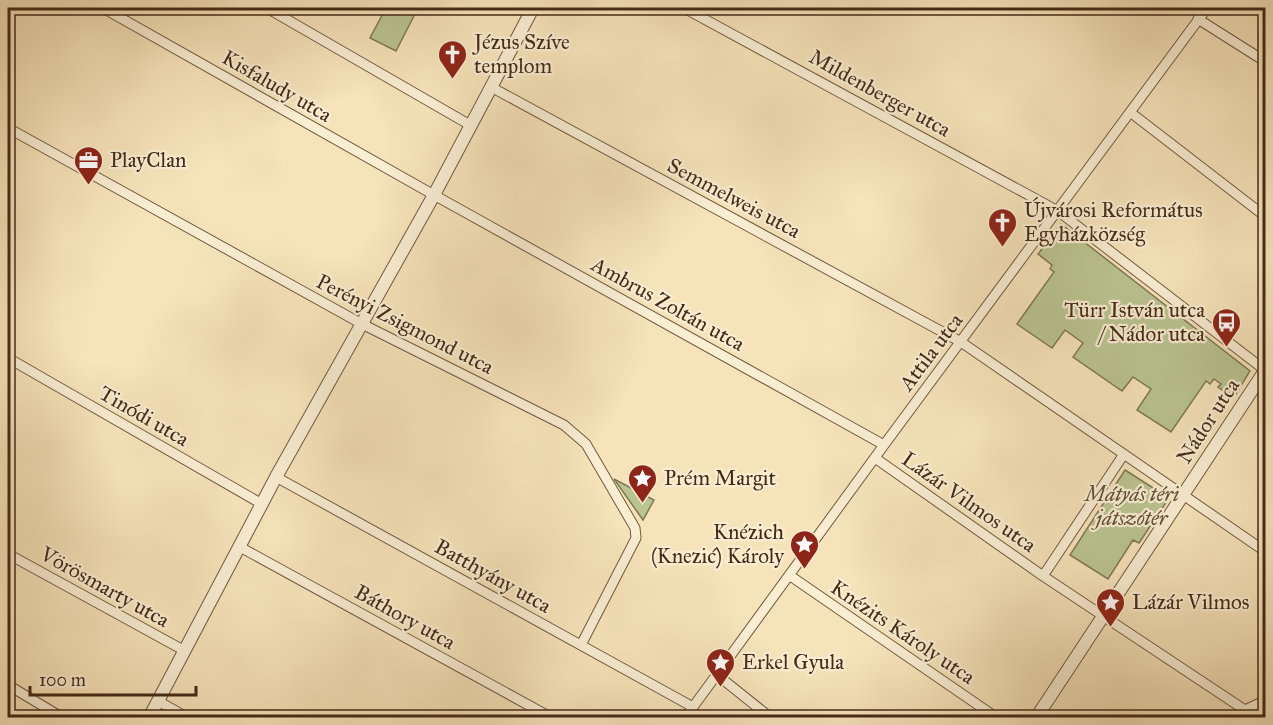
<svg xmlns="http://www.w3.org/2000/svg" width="1273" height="725" font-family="'IM FELL Great Primer',serif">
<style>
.green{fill:#bac491;stroke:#807854;stroke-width:1.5}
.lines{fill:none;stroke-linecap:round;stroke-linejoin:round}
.minor-casing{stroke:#715940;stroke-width:11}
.tertiary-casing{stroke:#715940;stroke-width:14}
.minor{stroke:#f9edd2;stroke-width:9}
.tertiary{stroke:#f9edd2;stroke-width:12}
.labels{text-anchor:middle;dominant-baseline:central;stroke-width:4.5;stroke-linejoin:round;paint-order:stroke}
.poi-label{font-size:21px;fill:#452b17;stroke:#f9edd2;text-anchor:start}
.street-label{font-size:21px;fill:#452b17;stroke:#f9edd2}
.park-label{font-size:21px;font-style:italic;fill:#625136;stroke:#f9edd2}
</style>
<rect width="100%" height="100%" fill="#f6e3ba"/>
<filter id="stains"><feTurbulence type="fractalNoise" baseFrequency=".00333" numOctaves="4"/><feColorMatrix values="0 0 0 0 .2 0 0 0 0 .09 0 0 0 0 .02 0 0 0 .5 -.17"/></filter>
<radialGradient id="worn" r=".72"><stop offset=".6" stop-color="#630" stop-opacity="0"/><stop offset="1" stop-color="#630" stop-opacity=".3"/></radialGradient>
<path class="green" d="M386,8H418L396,51L370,38Z
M1061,224L1250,371L1236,394L1225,392L1218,387L1221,384L1214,379L1210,384L1206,381L1171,432L1137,410L1151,389L1133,377L1122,391L1073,357L1083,343L1065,330L1052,348L1017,324L1054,272L1050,269L1052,265L1038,254Z
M1125,470L1169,498L1139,543L1133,540L1108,579L1070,555Z
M614,479L654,500L643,520Z"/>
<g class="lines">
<defs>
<path id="minor" d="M103,8L434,195L884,445
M267,8L470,125
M684,8L1058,211L1266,371
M1198,19L1266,62
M491,87L961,342L1266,552
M1130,112L1266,217
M8,128L362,324L564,425L586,444L635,528L636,538L581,645
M8,358L262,504
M875,458L1043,576L1257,718
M276,477L693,707
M240,547L552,718
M8,554L185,651
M789,575L997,718
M1043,576L1124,454
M716,674L771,718
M8,685L63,718
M158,701L188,718
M685,718L884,445L1207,8
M1240,718L1245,710L1266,700"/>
<path id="tertiary" d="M149,718L276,477L434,195L533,8
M1036,718L1266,369"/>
</defs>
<use href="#minor" class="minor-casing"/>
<use href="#tertiary" class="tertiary-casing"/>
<use href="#minor" class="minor"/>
<use href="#tertiary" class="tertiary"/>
</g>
<defs>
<symbol id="church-pin" viewBox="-11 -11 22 30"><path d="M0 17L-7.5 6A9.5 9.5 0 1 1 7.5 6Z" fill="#8f2418" stroke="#f9edd2"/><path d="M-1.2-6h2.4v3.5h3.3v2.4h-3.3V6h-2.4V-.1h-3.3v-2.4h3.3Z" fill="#fff"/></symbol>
<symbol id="office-pin" viewBox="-11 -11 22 30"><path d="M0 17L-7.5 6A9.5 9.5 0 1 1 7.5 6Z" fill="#8f2418" stroke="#f9edd2"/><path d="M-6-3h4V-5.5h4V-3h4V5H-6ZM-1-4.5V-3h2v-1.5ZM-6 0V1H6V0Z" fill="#fff"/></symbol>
<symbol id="bus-pin" viewBox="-11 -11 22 30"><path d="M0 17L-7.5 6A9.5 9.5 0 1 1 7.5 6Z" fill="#8f2418" stroke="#f9edd2"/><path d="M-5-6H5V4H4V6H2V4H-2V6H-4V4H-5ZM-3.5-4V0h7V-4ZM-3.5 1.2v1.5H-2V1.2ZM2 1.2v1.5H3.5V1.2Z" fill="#fff"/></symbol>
<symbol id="sight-pin" viewBox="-11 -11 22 30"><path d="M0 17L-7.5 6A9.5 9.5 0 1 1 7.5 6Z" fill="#8f2418" stroke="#f9edd2"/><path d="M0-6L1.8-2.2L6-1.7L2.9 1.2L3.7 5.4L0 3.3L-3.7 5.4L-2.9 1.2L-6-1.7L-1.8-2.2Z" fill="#fff"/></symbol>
</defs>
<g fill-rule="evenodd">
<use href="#church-pin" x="436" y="38" width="33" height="45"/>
<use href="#office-pin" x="72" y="144" width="33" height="45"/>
<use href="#church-pin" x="986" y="206" width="33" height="45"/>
<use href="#bus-pin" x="1210" y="306" width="33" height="45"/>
<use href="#sight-pin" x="626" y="462" width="33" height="45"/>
<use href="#sight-pin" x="788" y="528" width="33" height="45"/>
<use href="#sight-pin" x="1094" y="586" width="33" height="45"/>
<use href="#sight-pin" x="704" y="646" width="33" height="45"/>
</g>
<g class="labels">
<g class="poi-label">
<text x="474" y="42">Jézus Szíve<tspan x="474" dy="24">templom</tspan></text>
<text x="110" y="160">PlayClan</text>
<text x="1024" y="210">Újvárosi Református<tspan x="1024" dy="24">Egyházközség</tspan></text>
<text x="1205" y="310" text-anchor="end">Türr István utca<tspan x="1205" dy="24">/ Nádor utca</tspan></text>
<text x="664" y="478">Prém Margit</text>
<text x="784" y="532" text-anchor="end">Knézich<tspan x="784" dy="24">(Knezić) Károly</tspan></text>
<text x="1132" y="602">Lázár Vilmos</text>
<text x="742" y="662">Erkel Gyula</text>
</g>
<g class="street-label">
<text transform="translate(277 86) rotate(30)">Kisfaludy utca</text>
<text transform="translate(880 93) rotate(29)">Mildenberger utca</text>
<text transform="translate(734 198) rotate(28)">Semmelweis utca</text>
<text transform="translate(668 304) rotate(29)">Ambrus Zoltán utca</text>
<text transform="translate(405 324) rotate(27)">Perényi Zsigmond utca</text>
<text transform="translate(931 352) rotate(-53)">Attila utca</text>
<text transform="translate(144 416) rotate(30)">Tinódi utca</text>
<text transform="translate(1208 421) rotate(-57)">Nádor utca</text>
<text transform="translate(969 502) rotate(35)">Lázár Vilmos utca</text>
<text transform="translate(493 576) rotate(29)">Batthyány utca</text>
<text transform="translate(105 587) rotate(29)">Vörösmarty utca</text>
<text transform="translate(405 617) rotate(29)">Báthory utca</text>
<text transform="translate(903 632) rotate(34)">Knézits Károly utca</text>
</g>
<g class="park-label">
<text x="1132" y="494">Mátyás téri<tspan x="1132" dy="24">játszótér</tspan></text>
</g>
</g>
<rect width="1273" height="725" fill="none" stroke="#f6e3ba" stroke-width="30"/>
<rect x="9" y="9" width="1255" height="707" fill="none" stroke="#452b17" stroke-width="3"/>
<rect x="15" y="15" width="1243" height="695" fill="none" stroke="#452b17" stroke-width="1.5"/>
<path d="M30 686v9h166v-9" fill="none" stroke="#452b17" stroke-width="3"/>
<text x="39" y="686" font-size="18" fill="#452b17" stroke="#f9edd2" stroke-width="4.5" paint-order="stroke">100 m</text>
<rect width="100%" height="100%" filter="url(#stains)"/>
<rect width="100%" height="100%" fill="url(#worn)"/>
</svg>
